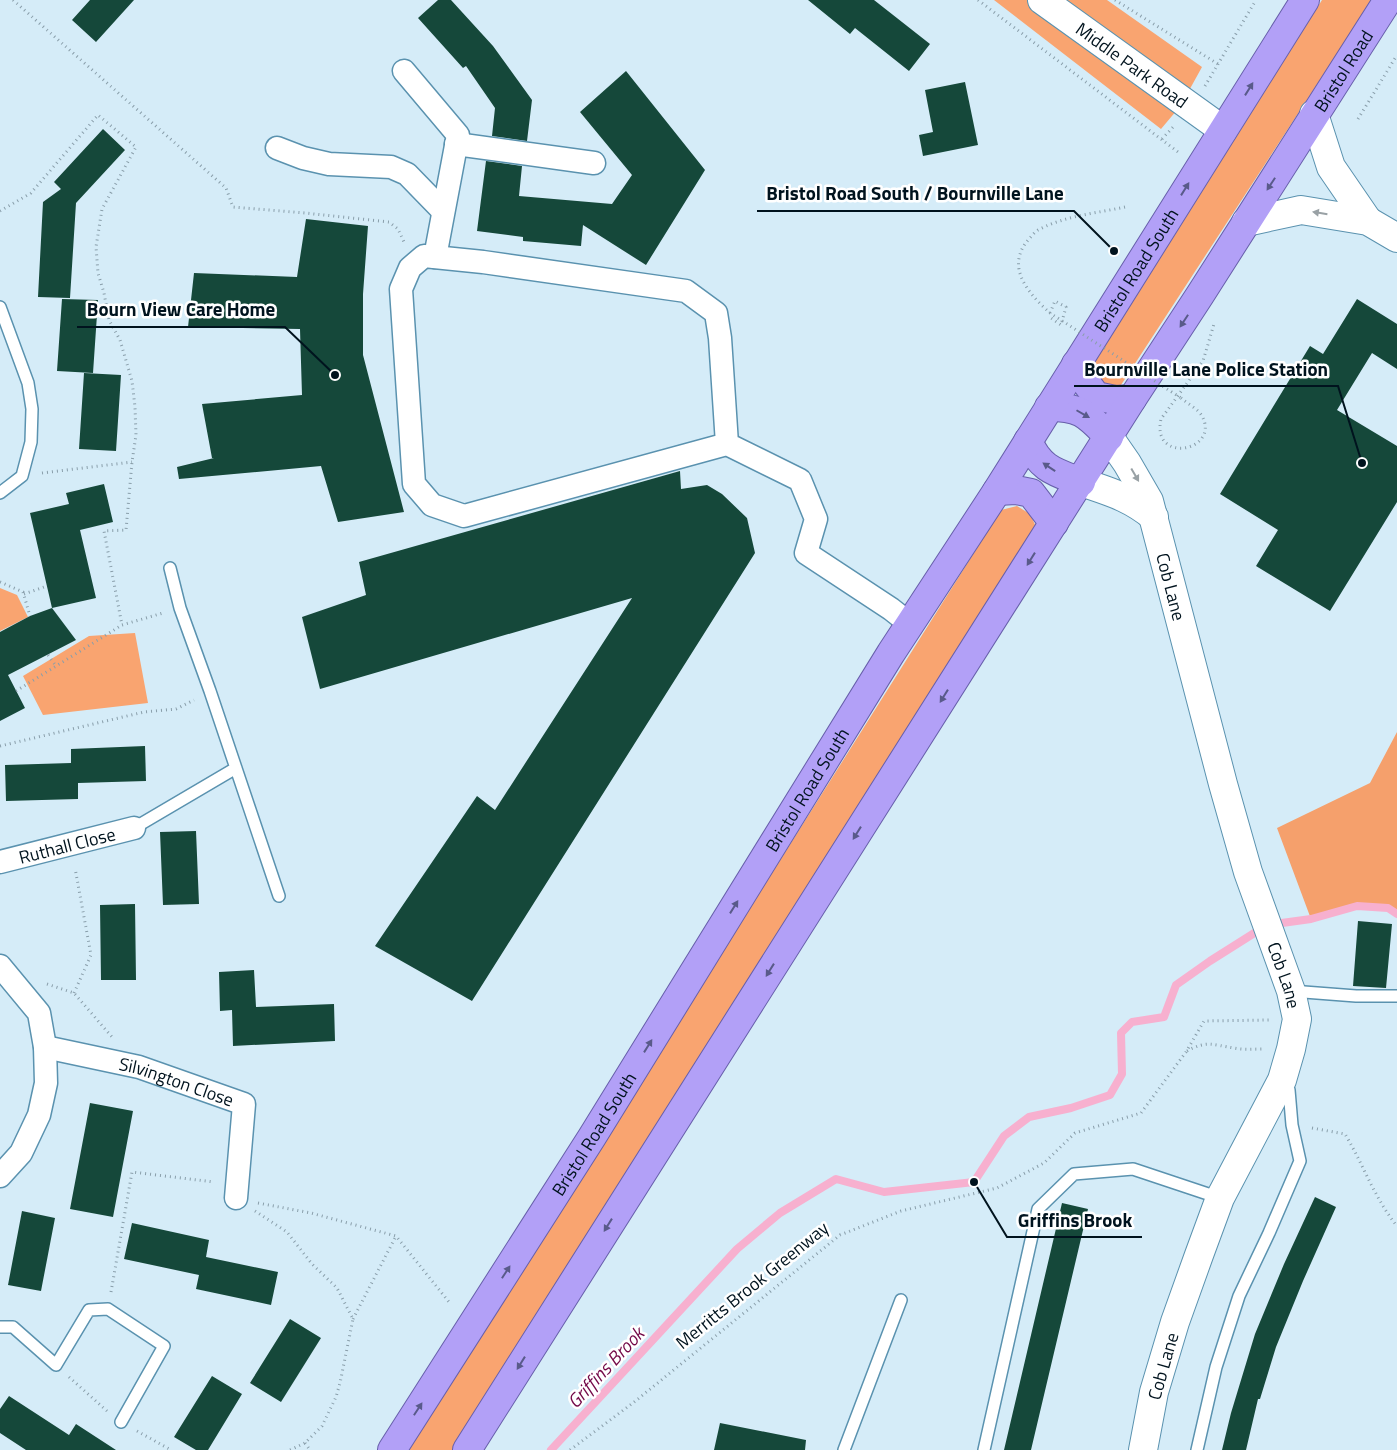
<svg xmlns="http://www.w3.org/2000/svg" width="1397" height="1450" font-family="'Titillium Web',sans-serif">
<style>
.green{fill:#f9a470}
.forest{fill:#f5a06c}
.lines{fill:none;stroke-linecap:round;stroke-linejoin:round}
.stream{stroke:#f7b0cf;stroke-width:8}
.building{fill:#15483a}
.service-casing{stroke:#5a92af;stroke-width:14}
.minor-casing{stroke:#5a92af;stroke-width:25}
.tertiary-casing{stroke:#5a92af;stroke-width:30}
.trunk-casing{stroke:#675faa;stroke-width:30}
.path{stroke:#899eaa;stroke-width:3;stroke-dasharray:1 4;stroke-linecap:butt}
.service{stroke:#fff;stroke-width:11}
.minor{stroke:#fff;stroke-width:22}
.tertiary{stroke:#fff;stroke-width:28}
.trunk{stroke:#b2a0f7;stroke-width:28}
.path-bridge{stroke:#899eaa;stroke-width:3;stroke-dasharray:1 4;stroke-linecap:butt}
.oneway{fill:#595a8a}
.oneway2{fill:#99a1a5}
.labels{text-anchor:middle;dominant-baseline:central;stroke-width:5;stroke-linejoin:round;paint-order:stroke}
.street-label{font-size:18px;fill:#00131e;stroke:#fff}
.water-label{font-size:19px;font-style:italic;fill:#730948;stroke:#fff}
.leader{fill:none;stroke:#00131e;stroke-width:2}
.callout-dot{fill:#00131e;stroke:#fff;stroke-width:2}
.callout-label{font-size:19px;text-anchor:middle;font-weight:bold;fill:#00131e;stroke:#fff;stroke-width:5;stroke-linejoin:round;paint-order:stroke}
</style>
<rect width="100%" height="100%" fill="#d5ecf8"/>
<path class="green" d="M994,0H1027L1177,110L1161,129Z
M1057,0H1107L1202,67L1186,96Z
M1322,0H1372L1121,385H1101L1095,362Z
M1017,506L1030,514L1038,531L455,1450H408L1001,510Z
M0,588L17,595L28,617L0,631Z
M135,633L148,703L43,715L23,676L89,636Z"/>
<path class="forest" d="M1397,732V914C1371,898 1338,911 1311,919L1277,828L1370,783Z"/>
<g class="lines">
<path class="stream" d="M551,1450L737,1249L780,1213L836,1179L884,1192L974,1182L1004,1136L1029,1117L1071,1108L1110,1095L1122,1074L1121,1033L1132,1022L1164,1017L1176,985L1210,961L1267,925L1311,919L1357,906L1388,908L1397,914"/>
</g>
<path class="building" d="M90,0H134L96,42L72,20Z
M438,0H451L493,46L532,100L527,141L492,136L495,108L466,66L463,68L418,18Z
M808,0H874L930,44L909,71L855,28L850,34Z
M626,71L705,170L646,265L583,225L581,246L523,241V237L477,231L486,161L522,166L519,196L612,204L632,175L580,112Z
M965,82L978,145L923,156L919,135L933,132L925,90Z
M103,129L125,150L76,203L70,298L38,297L43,202L61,189L54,182Z
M306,219L368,226L363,294V355L404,512L338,522L321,466L179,479L177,467L214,458H212L202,404L302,395L300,329L188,327L194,273L297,277Z
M62,299L98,300L93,373L57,371Z
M1357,299L1397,324V369L1372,353L1337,410L1397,446V502L1330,611L1256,566L1278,530L1220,494L1310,346L1323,354Z
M84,373L121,375L116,451L79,449Z
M680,471L681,489L707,485L722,494L747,518L755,553L472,1001L375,946L477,796L495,810L632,598L320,689L302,617L366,595L359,562Z
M104,484L113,522L80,530L96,598L52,608L30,513L69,504L66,493Z
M52,608L76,640L8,675L25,708L0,721V632L30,616Z
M145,746L146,781L78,783V799L6,801L5,765L71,763V749Z
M196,831L199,904L163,905L160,832Z
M135,904L136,980H101L100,905Z
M1358,921L1392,924L1386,988L1353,986Z
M254,970L256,1007L334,1004L335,1041L233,1046L232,1010L220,1011L219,972Z
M90,1103L133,1111L113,1217L70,1209Z
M1315,1197L1336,1207L1303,1281L1276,1347L1260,1399H1258L1246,1450H1222L1231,1413L1255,1334L1284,1264Z
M1062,1203L1088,1209L1031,1450H1004Z
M22,1211L55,1218L41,1291L8,1285Z
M132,1223L209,1240L206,1257L278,1272L271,1305L196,1289L199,1275L124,1259Z
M290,1319L321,1338L281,1402L250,1383Z
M212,1376L242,1394L208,1450H196L174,1437Z
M9,1396L69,1435L76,1424L116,1450H26L0,1433V1409Z
M720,1423L806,1440L805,1450H714Z"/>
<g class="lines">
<defs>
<path id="service" d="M0,307L28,383L32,409L31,442L22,476L0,493
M170,568L180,608L210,691L279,896
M134,828L236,768
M1291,991L1356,996H1397
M0,1327H13L56,1365L89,1310L108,1309L164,1346L121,1422
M844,1450L901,1300
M984,1450L1038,1209L1074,1174L1133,1169L1220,1198
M1197,1450L1216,1367L1239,1296L1269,1233L1300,1161L1292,1125L1289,1090L1284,1083"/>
<g id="minor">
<path d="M404,71L458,135L435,257"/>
<path d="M456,144L594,163"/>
<path d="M277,148L303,158L329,164L391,167L407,174L443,211"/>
<path d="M727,444L464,516L432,505L414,484L401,289L410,268L424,256L483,262L686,291L716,313L720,338L727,444L800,480L816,519L806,553L891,609L910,624"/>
<path id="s1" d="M0,862L134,828"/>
<path d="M0,966L39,1013L45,1047L46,1083L39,1115L21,1153L0,1176"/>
<path id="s2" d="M45,1047L139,1067L244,1104L236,1198"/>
</g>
<g id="tertiary">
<path id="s3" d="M1042,0L1223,130"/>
<path d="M1314,114L1331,167L1368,221"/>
<path d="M1246,222L1301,210L1368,221L1397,238"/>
<path id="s4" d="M1109,437L1127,463L1149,501L1223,784L1248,872L1291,991L1297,1019L1291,1049L1282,1080L1220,1198L1199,1255L1175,1322L1154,1392L1143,1450"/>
<path d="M1081,482C1110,492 1130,497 1154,517"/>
</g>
<g id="trunk">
<path d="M1076,364L1082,377L1096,396L1115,400L1132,399"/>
<path d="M1049,407C1082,407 1087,415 1109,437"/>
<path d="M1028,441C1040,469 1055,472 1081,482"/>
<path d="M997,491L1016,490L1031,493L1054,523"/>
<path id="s5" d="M392,1450L592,1137L891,653L997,491L1305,0"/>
<path id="s6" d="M467,1450L1132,399L1200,295L1388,0"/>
</g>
</defs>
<use href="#service" class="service-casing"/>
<use href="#minor" class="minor-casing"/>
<use href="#tertiary" class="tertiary-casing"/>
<use href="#trunk" class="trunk-casing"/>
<path class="path" d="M13,0L226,188L233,207L305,213L389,222L398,229L404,242
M978,0L1178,152
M1115,0L1218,64
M1205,86L1256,0
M1358,119L1397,55
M1162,139L1174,126
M0,211L31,193L98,115L136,147L102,209L96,247L98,273L104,293L109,320L120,340L132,381L135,407L136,435L132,462L126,530L104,531L122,625L163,613
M1050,313L1055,301L1066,307L1061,325L1051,318
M1181,398C1188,404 1198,409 1202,416C1221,451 1151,465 1161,419L1203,361L1214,324
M42,473L132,462
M0,582L23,592L30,616
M24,594L47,586
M48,655L56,666
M16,691L122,625
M0,746L144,712L176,709L194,700
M47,984L74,993L112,1037
M74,993L91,955L75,868
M1187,1051C1207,1040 1213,1045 1234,1048C1243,1050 1253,1049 1263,1049
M1312,1128L1345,1134C1363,1164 1375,1199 1397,1226
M258,1203L311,1213L396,1236L449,1302
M255,1211L287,1232L312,1264L337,1288L353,1319L340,1383L336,1397L322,1426L305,1443L290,1450
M111,1292L132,1172L214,1182
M353,1319L396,1236
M69,1377L107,1411
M137,1431L171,1450
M305,1443L310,1450
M570,1450L633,1403L840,1235L901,1211L997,1188L1044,1163L1075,1133L1141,1113L1186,1052L1204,1021L1269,1020"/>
<use href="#service" class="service"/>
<use href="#minor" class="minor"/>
<use href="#tertiary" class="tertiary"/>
<use href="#trunk" class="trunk"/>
<path class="path-bridge" d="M1125,207C1097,213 1065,216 1040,229C1035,231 1032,236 1029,239C1004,267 1029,294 1050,313L1181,398"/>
</g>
<defs><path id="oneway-solid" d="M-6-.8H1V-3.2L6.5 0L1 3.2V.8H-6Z" transform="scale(1.25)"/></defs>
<g class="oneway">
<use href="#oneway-solid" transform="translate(1249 89) rotate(-58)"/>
<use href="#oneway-solid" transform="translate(1271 184) rotate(123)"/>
<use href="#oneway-solid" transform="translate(1185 189) rotate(-58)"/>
<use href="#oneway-solid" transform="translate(1184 321) rotate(123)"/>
<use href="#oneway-solid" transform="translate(1083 414) rotate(30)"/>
<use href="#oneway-solid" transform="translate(1049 467) rotate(-146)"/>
<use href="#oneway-solid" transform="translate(1031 559) rotate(122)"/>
<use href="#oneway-solid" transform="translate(944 696) rotate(122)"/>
<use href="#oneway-solid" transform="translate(857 833) rotate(122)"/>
<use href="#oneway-solid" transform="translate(734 907) rotate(-58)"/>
<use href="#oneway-solid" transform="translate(770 970) rotate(122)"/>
<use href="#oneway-solid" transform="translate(648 1046) rotate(-58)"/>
<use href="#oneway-solid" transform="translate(608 1225) rotate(122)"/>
<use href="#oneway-solid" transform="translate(506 1272) rotate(-57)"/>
<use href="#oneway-solid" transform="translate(521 1363) rotate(122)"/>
<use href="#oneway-solid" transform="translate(418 1409) rotate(-57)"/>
</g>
<g class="oneway2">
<use href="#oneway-solid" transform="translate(1320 213) rotate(-171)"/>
<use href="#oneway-solid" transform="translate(1135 475) rotate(60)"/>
</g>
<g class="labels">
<g class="street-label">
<text stroke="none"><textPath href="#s3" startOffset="111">Middle Park Road</textPath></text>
<text stroke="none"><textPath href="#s6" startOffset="1634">Bristol Road</textPath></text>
<text stroke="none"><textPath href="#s5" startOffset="1395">Bristol Road South</textPath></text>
<text stroke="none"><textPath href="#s4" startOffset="164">Cob Lane</textPath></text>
<text stroke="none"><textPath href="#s5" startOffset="780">Bristol Road South</textPath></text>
<text stroke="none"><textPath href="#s1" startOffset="69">Ruthall Close</textPath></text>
<text stroke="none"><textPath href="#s4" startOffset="569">Cob Lane</textPath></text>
<text stroke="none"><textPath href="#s2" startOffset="136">Silvington Close</textPath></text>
<text stroke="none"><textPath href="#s5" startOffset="375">Bristol Road South</textPath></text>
<text transform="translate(752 1285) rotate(-39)">Merritts Brook Greenway</text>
<text transform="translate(1163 1366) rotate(-74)">Cob Lane</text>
</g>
<g class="water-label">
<text transform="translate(605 1367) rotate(-47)">Griffins Brook</text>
</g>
</g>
<path class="leader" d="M1114 251L1074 211H757M335 375L285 327H77M1362 463L1338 386H1074M974 1182L1007 1237H1142"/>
<g class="callout-dot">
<circle cx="1114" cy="251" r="5"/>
<circle cx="335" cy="375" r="5"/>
<circle cx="1362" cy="463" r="5"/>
<circle cx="974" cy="1182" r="5"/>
</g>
<g class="callout-label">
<text x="915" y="200">Bristol Road South / Bournville Lane</text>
<text x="181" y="316">Bourn View Care Home</text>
<text x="1206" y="376">Bournville Lane Police Station</text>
<text x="1075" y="1227">Griffins Brook</text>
</g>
</svg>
